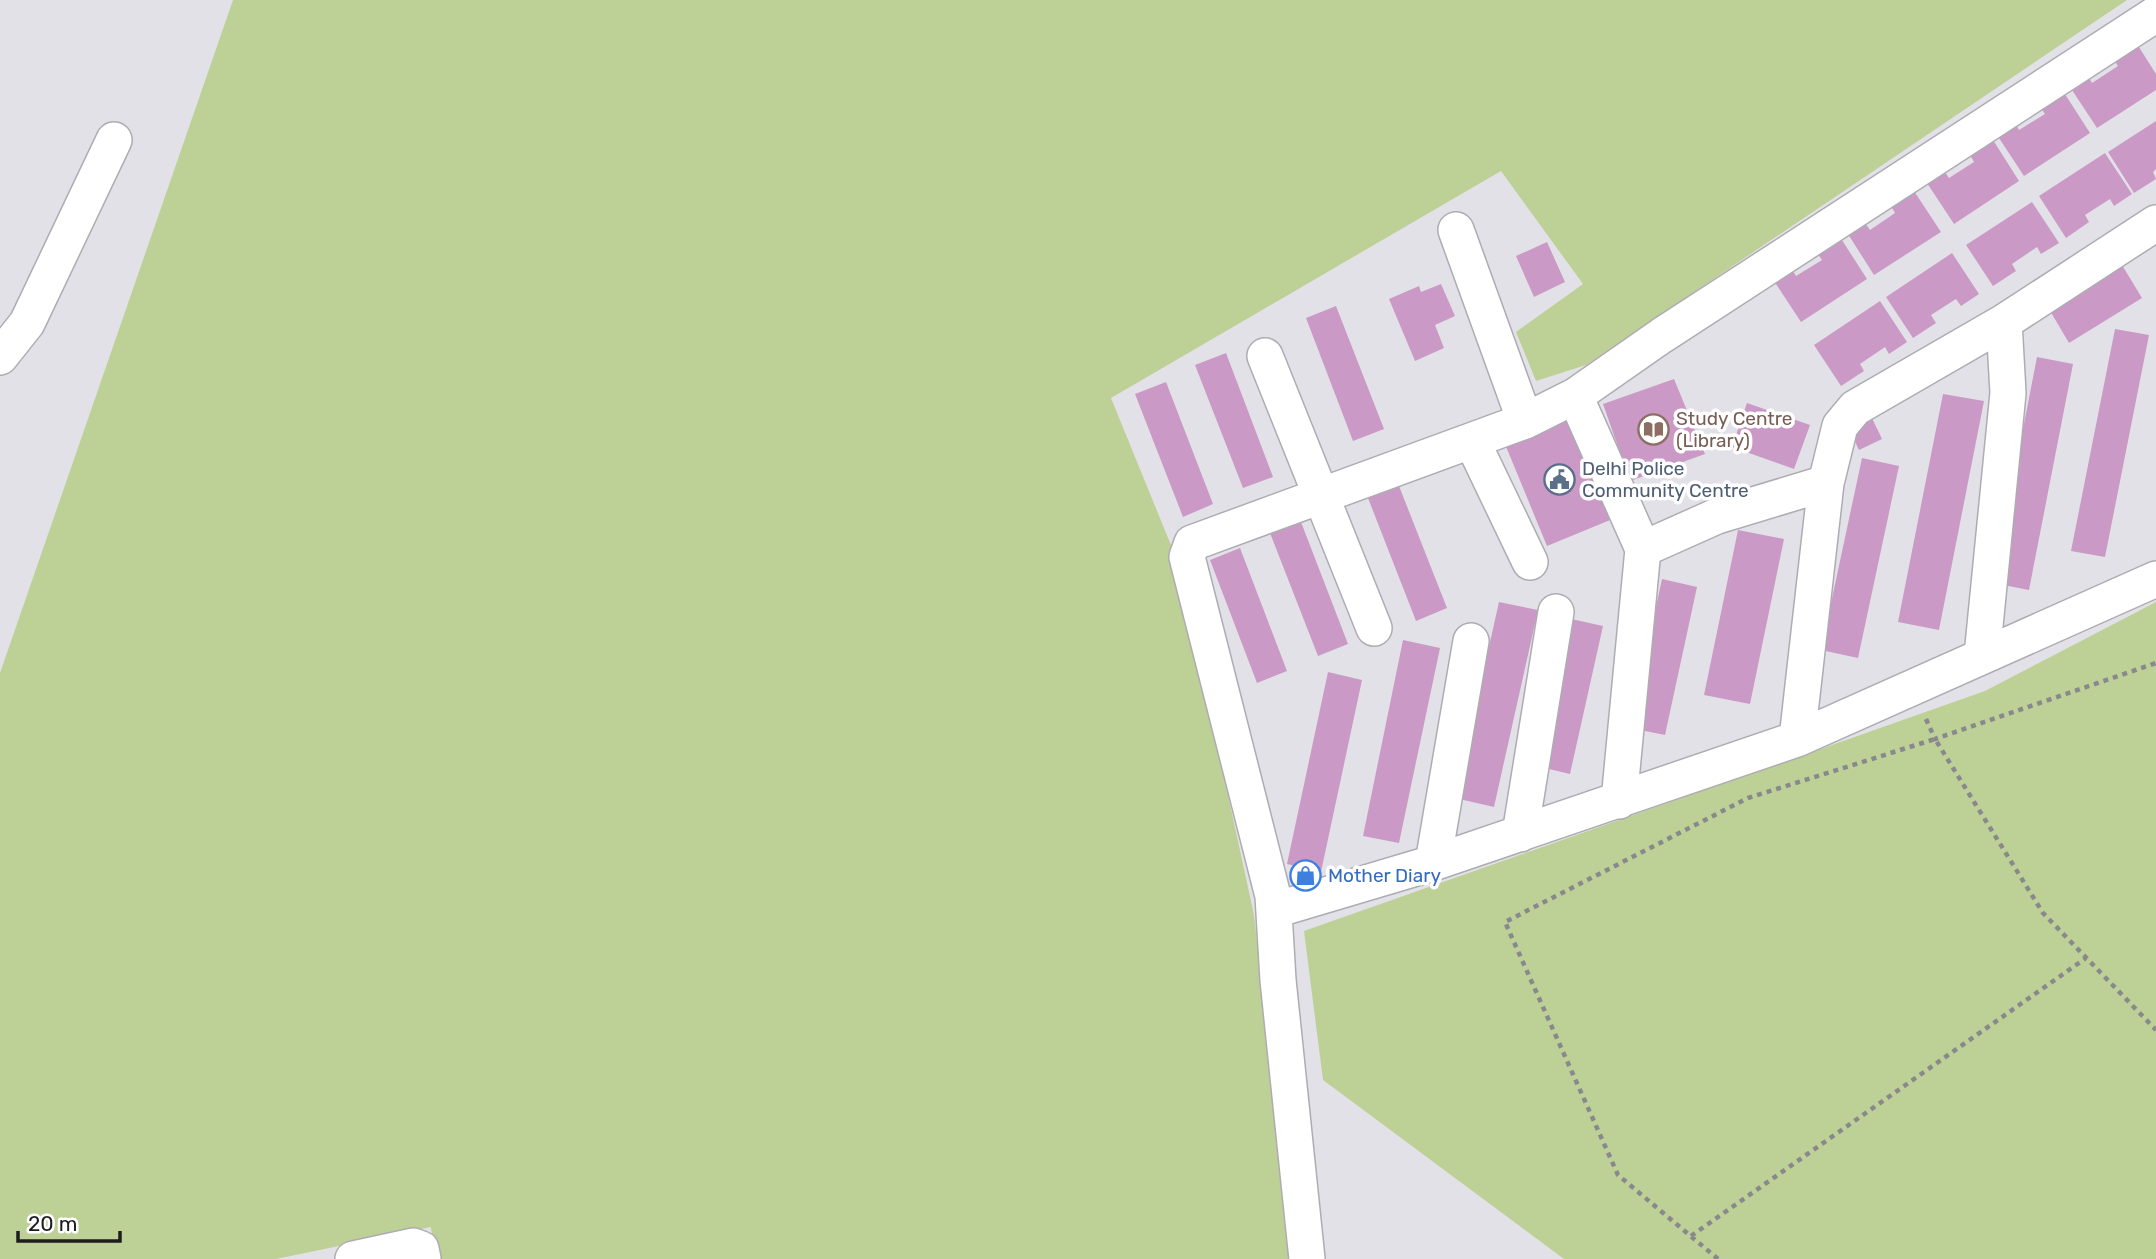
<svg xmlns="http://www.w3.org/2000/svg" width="2156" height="1259" font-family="Rubik,sans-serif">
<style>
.green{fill:#bdd096}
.building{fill:#cb99c5}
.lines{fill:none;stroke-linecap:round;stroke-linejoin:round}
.minor-casing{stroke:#aeacb3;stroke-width:38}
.path{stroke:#89888d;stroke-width:4.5;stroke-dasharray:5 5;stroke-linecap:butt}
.minor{stroke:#fff;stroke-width:35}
.labels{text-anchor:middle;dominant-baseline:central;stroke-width:7;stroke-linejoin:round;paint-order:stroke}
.education-label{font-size:19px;fill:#785e54;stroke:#fff;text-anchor:start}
.service-label{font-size:19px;fill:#4e5e75;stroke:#fff;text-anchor:start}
.shop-label{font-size:19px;fill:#366cbe;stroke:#fff;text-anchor:start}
</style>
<rect width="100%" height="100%" fill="#e3e1e8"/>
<path class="green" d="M233,0H2127L1586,365L1536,381L1516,332L1583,284L1501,171L1111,398L1177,560L1254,915L1293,1259H435L431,1227L276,1259H0V673Z
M2156,602V1259H1564L1323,1080L1304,931L1985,691Z"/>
<path class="building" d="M2137,44L2156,74V90L2097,128L2070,87L2088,76L2092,83L2118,66L2113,59Z
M2063,91L2090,133L2024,176L1997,135L2015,123L2019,130L2045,114L2040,107Z
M2156,121V169L2153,172L2156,179L2134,193L2108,152Z
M1993,140L2019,181L1954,224L1927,183L1945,172L1949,178L1974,162L1970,155Z
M2105,153L2132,194L2114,206L2110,199L2085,215L2089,222L2066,238L2039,196Z
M1914,191L1941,232L1874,275L1848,234L1865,223L1870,230L1895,213L1891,206Z
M2032,202L2059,243L2041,254L2037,247L2012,264L2016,271L1993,286L1966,245Z
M1840,237L1867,279L1801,322L1774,281L1792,269L1796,276L1822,260L1817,253Z
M1547,242L1565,282L1534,297L1516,256Z
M1952,253L1979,294L1961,306L1956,299L1931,315L1936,323L1913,338L1886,297Z
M2122,265L2142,298L2069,343L2049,309Z
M1441,284L1455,316L1435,325L1444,348L1415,361L1389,299L1419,286L1421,292Z
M1880,301L1907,342L1889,354L1885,347L1860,364L1864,371L1841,386L1814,345Z
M1336,306L1384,429L1353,441L1306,318Z
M2115,329L2149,335L2105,557L2071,551Z
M1226,353L1273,477L1243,488L1195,365Z
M2037,357L2073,364L2029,590L1993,583Z
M1674,379L1705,454L1630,481L1603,404Z
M1166,382L1213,504L1183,517L1135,394Z
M1943,394L1984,401L1939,630L1898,622Z
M1747,403L1810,425L1794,469L1732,447Z
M1573,415L1615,518L1547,546L1505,444Z
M1871,416L1882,439L1859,450L1848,427Z
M1862,458L1899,466L1858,658L1821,650Z
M1399,486L1447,608L1416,621L1368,498Z
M1301,522L1348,644L1318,656L1270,533Z
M1738,530L1784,539L1750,704L1704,695Z
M1240,548L1287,671L1257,683L1210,560Z
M1662,579L1697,587L1665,735L1630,728Z
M1499,602L1538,610L1494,807L1455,798Z
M1567,618L1603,626L1570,774L1532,765Z
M1403,640L1440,648L1399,843L1363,836Z
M1328,672L1362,680L1321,872L1287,864Z"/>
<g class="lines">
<defs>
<path id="minor" d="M1456,230L1525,421
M1265,356L1374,628
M0,357L27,323L114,140
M1575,396L1643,549L1717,516L1826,483
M1472,441L1530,562
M1982,656L2008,393L2004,322
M1797,739L1826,483L1840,426L1855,408L2004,322L2156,223
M1619,801L1643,549
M1520,834L1556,612
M1433,863L1471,641
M1275,910L1433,863L1797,739L2156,579
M353,1259L413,1246L421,1249L423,1259
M1307,1259L1278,980L1273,896L1187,557L1192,543L1525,421L1575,396L1661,336L2156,14"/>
</defs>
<use href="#minor" class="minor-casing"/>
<path class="path" d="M1926,719L1935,739L2156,663
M1691,1236L2086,958
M1718,1259L1618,1175L1505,922L1748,798L1935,739L2043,913L2156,1030"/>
<use href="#minor" class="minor"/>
</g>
<defs>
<symbol id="library-ring" viewBox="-11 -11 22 22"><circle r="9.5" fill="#fff" stroke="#8d6e63" stroke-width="1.5"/><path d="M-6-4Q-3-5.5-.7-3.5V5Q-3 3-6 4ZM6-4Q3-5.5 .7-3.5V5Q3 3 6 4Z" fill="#8d6e63"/></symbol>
<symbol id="civic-ring" viewBox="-11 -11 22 22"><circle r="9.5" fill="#fff" stroke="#5c6f8a" stroke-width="1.5"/><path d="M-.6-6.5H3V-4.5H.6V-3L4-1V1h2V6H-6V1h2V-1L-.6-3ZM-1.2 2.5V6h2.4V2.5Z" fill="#5c6f8a"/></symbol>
<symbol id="shop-ring" viewBox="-11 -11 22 22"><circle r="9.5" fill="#fff" stroke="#3f7fe0" stroke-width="1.5"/><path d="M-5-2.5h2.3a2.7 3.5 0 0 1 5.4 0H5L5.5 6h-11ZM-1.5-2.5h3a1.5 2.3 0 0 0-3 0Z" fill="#3f7fe0"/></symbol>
</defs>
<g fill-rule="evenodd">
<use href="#library-ring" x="1636" y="412" width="35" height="35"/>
<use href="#civic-ring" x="1542" y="462" width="35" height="35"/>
<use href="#shop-ring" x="1288" y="858" width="35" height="35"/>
</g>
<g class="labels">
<g class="education-label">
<text x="1676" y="418">Study Centre<tspan x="1676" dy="22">(Library)</tspan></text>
</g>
<g class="service-label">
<text x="1582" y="468">Delhi Police<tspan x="1582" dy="22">Community Centre</tspan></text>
</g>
<g class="shop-label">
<text x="1328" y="875">Mother Diary</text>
</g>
</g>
<path d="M18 1231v10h102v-10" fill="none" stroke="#1d1c1f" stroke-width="3.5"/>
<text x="28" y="1231" font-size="21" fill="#1d1c1f" stroke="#ffffff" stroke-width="5" paint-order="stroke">20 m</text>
</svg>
